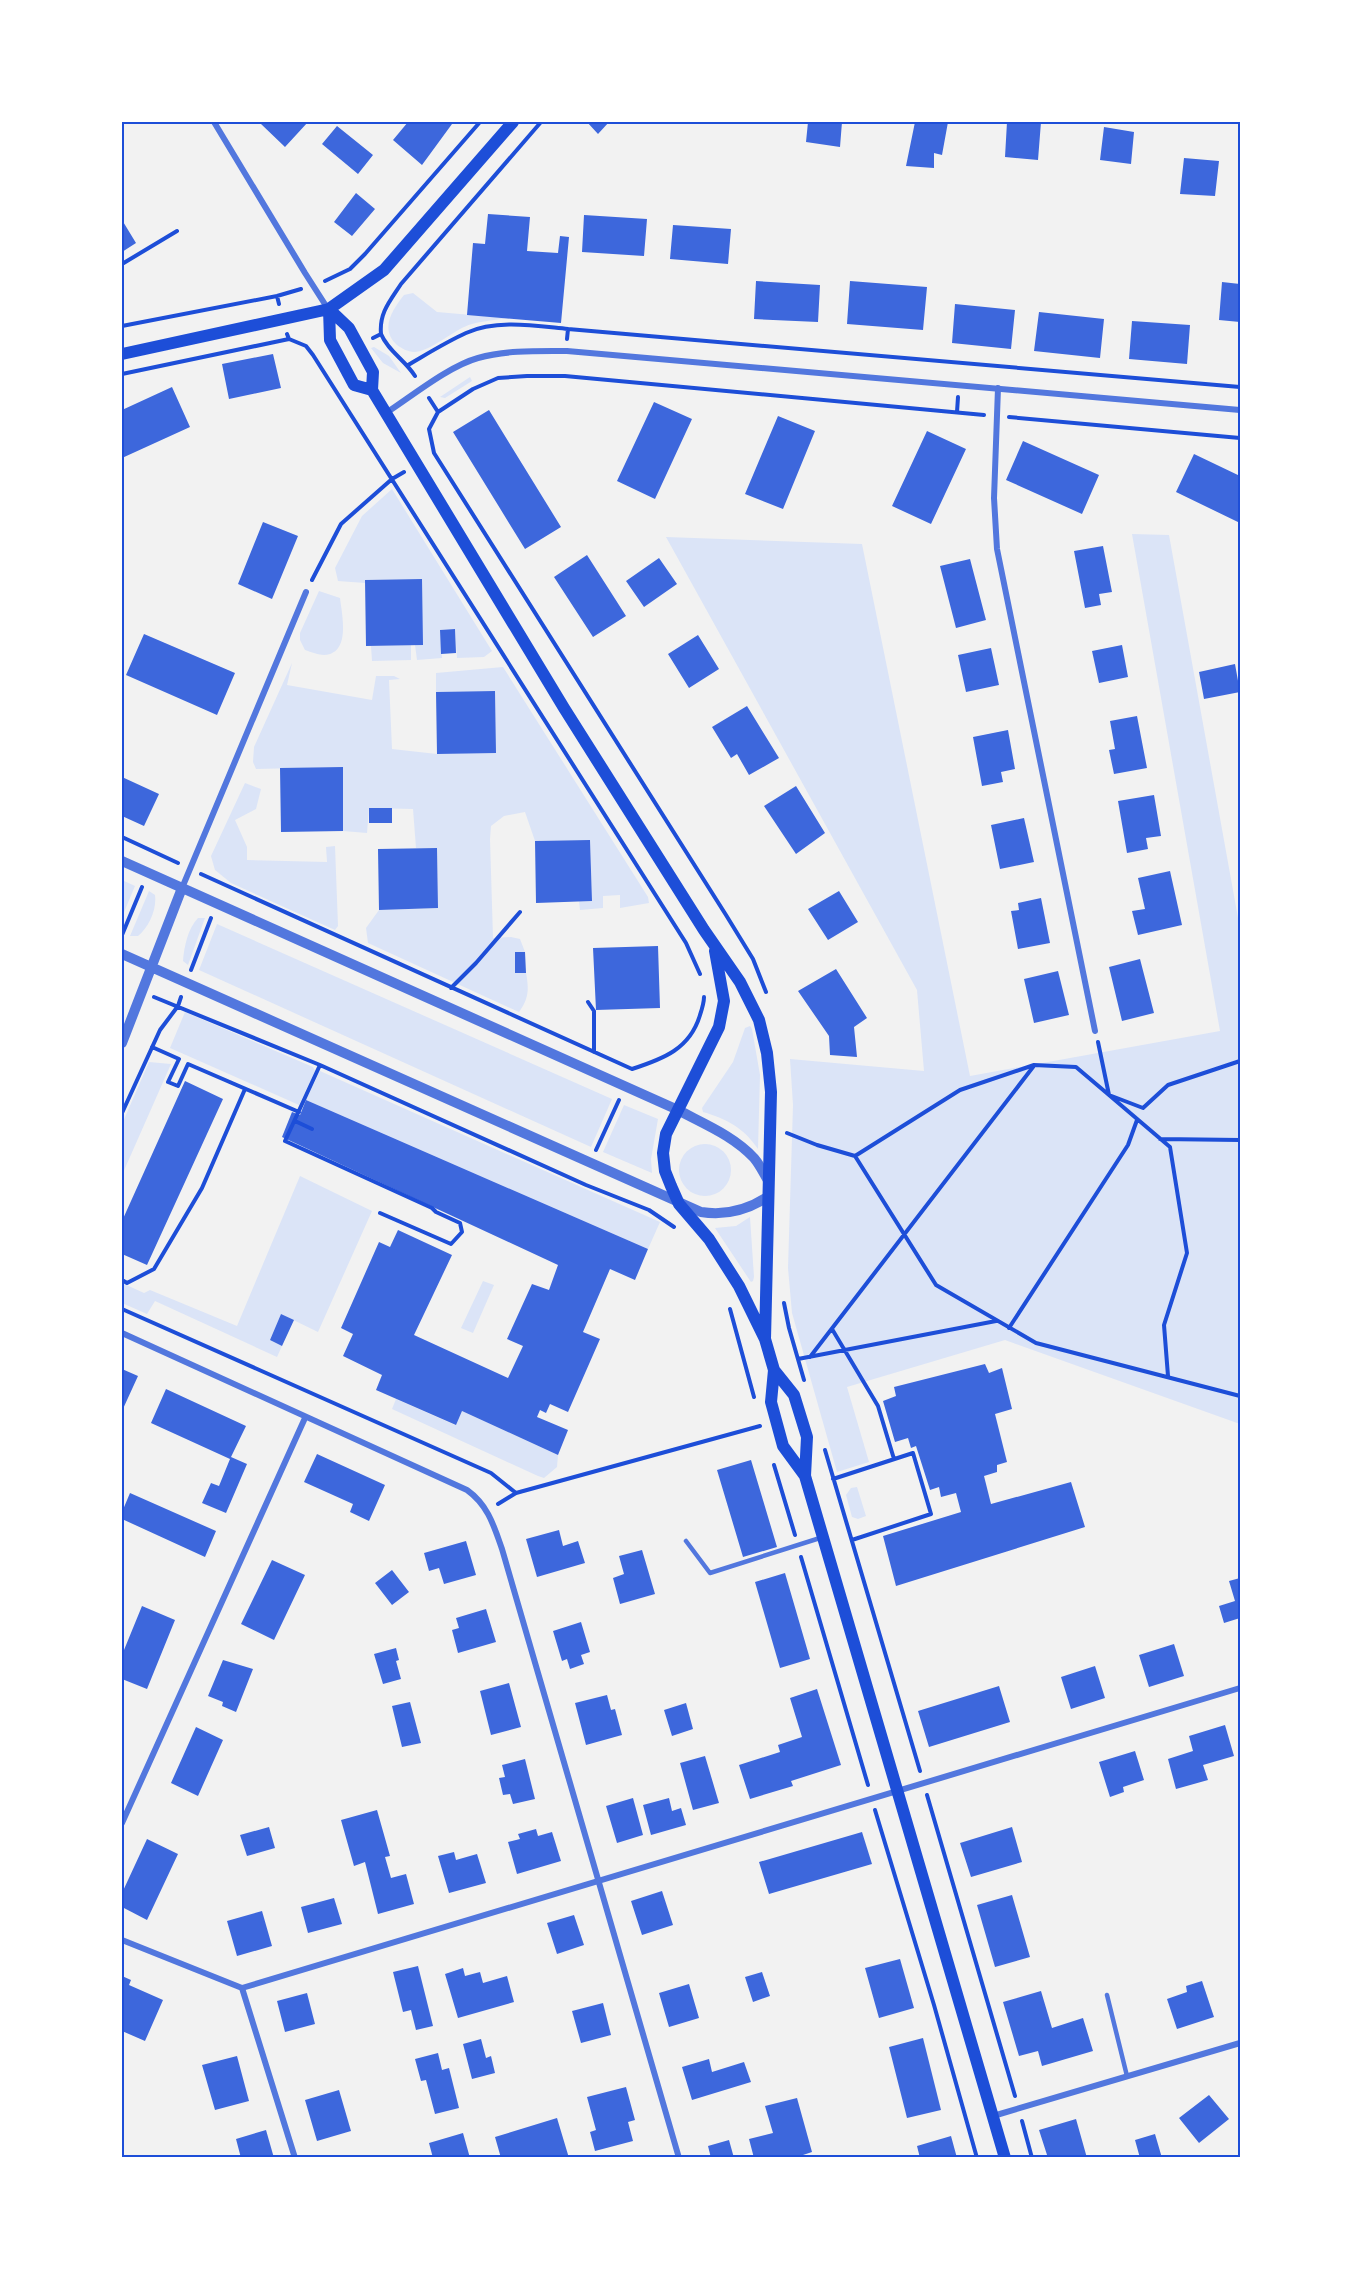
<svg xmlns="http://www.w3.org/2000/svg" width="1362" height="2279" font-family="Commissioner,sans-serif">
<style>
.green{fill:#dbe4f7}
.building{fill:#3d67dc}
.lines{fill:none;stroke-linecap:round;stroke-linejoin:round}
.path{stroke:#1d4ed8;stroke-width:4}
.service{stroke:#5277de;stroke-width:4.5}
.minor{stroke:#5277de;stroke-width:6}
.tertiary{stroke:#5277de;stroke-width:10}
.secondary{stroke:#1d4ed8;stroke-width:12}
.neatline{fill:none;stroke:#1d4ed8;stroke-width:2}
</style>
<rect width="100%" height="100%" fill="#f2f2f2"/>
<path class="green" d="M413,293L437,312L506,318C493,321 476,321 464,327C451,333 428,352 414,352C408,352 401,348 397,345C379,329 393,309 404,295Z
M374,347L389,356L401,373L383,363L371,348Z
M470,377L472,381L445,398L440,397Z
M392,489L492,651L484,657L457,658L455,629L440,630L442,658L417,660L415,645L422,579L366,580L365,583L338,581L335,568L362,516Z
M1132,534L1169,535L1240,929V1424L1005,1340L847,1387L869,1462L837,1472L792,1313L788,1268L793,1105L790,1059L924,1071L917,990L666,537L862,544L970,1076L1220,1031Z
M319,591L340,598C342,615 351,654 324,655C319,655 311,652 305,650L300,640V633Z
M411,645V660L372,661L371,646Z
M292,663L287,685L372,700L376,676H394L400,679L389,680L392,749L437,754L496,752L495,691L436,692V673L503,667L648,897L649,903L620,908V895L603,896V908L580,910L579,901H592L590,840L535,841L525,812L504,816L491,826L490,839L493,938L511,937L520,939L525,952H515V973H526C529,989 529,998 519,1012L368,943L366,928L379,910L438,908L437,848H416L413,809L369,808L367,833L343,831L342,767L256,769L253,762L254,747Z
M245,783L261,789L256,809L235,820L247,847V860L327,862L326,847L335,846L338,926L335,930L231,883L215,870L211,856Z
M122,880L135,886L122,917Z
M149,891L155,895C157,909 149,927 138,936H130Z
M198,918H205L188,965L183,961C184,947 188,928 198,918Z
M217,924L612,1099L591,1147L199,970Z
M185,1012L313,1067L315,1071L299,1105L170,1048Z
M750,1026L752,1029L760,1075L758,1149C744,1128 727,1119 703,1112L702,1108L733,1062L745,1028Z
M149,1062L171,1064L122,1175V1124Z
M320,1071L660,1222L648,1249L306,1100Z
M624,1105L658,1119L651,1159L652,1173L603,1152Z
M679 1170a26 26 0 1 1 52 0a26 26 0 1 1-52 0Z
M300,1176L372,1211L318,1332L281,1314L270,1340L282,1346L277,1357L155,1301L147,1314L122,1303V1283L144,1293L150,1290L237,1326Z
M750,1217L754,1277L753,1281L751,1282L715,1228L736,1226Z
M483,1281L494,1285L473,1333L461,1328Z
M396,1399L455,1425L462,1411L558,1455L557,1467L544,1478L538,1476L392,1409Z
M857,1487L866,1516L858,1519L852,1517L846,1495L851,1488Z"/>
<path class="building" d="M263,122H308L285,147L261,124Z
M408,122H449L452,124L422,165L393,140Z
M587,122H609L598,134Z
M808,122H842L840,147L806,142Z
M915,122H948L942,155L934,153V168L906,166Z
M1007,122H1041L1038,160L1005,157Z
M337,126L373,155L358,174L322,144Z
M1104,127L1134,132L1131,164L1100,160Z
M1184,158L1219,161L1215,196L1180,194Z
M356,193L375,209L352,236L334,222Z
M488,214L530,217L527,251L558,253L560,236L569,237L561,323L467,315L473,243L485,244Z
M584,215L647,219L644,256L582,252Z
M122,220L136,243L122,252Z
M673,225L731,229L728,264L670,259Z
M756,281L820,285L818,322L754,319Z
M850,281L927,287L923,330L847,324Z
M1222,282L1240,284V322L1219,320Z
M955,304L1015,310L1011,349L952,343Z
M1039,312L1104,319L1100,358L1034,351Z
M1132,321L1190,325L1187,364L1129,359Z
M273,354L281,388L229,399L222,364Z
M172,387L190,427L122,458V410Z
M654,402L692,419L655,499L617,481Z
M489,410L561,527L525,549L453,432Z
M778,416L815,431L783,509L745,494Z
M927,431L966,449L931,524L892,506Z
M1023,441L1099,475L1082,514L1006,480Z
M1194,454L1240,476V523L1176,492Z
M263,522L298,536L272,599L238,584Z
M1103,546L1112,592L1099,594L1101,605L1085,608L1074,551Z
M587,555L626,616L593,637L554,577Z
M659,558L677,584L644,607L626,581Z
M970,559L986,620L956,628L940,566Z
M422,579L423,645L366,646L365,580Z
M455,629L456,653L441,654L440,630Z
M144,634L235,673L217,715L126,675Z
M698,635L719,669L689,688L668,654Z
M1122,645L1128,677L1099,683L1092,651Z
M991,648L999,685L966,692L958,655Z
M1235,664L1240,692L1204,699L1199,672Z
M495,691L496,753L437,754L436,692Z
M747,706L779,758L749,775L737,754L731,758L712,727Z
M1137,716L1147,768L1114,774L1109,750L1115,749L1110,721Z
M1008,730L1015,769L1001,772L1003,782L982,786L973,737Z
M343,767V831L281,832L280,768Z
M122,777L159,794L144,826L122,816Z
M796,786L825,833L796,854L764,806Z
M1154,795L1161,836L1146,838L1148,849L1127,853L1118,801Z
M369,808H392V823H369Z
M1024,818L1034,862L1000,869L991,825Z
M590,840L592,901L536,903L535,841Z
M437,848L438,908L379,910L378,849Z
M1170,871L1182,925L1138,935L1132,911L1145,909L1138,878Z
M839,891L858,922L828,940L808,909Z
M1041,898L1050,943L1018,949L1011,911L1019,910L1018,903Z
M658,946L660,1008L596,1010L593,948Z
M515,952H525L526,973H515Z
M1140,959L1154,1013L1122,1021L1109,967Z
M836,969L867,1018L854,1027L857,1057L830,1055L829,1036L798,991Z
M1058,971L1069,1015L1034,1023L1024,979Z
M185,1081L223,1099L147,1265L122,1254V1221Z
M306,1100L648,1249L635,1280L610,1269L583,1332L600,1339L568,1412L550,1404L546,1413L540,1410L537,1417L568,1430L558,1455L462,1411L456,1425L376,1390L382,1375L343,1356L353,1334L341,1328L379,1242L390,1247L398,1230L452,1255L414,1335L508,1378L523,1346L507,1339L532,1284L549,1290L558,1265L282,1137L292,1112L300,1115Z
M281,1314L294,1320L282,1346L270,1340Z
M985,1364L989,1373L1002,1368L1012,1409L995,1414L1007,1462L997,1465V1472L984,1476L991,1504L1071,1482L1085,1527L896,1586L883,1536L961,1512L956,1493L941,1497L939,1487L930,1490L916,1446L911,1448L908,1438L895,1442L883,1401L896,1396L894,1387Z
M122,1369L138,1376L122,1411Z
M166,1389L246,1426L231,1457L247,1464L226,1513L202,1503L211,1483L219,1486L230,1459L151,1423Z
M317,1454L385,1485L369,1521L350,1512L353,1504L304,1482Z
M751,1460L777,1547L743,1557L717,1470Z
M130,1493L216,1531L205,1557L122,1519V1512Z
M559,1530L563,1546L578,1541L585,1563L537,1577L526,1539Z
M466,1541L476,1575L444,1584L439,1568L429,1571L424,1553Z
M642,1550L655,1594L620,1604L613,1578L624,1574L619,1556Z
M272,1560L305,1575L274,1640L241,1624Z
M392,1570L409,1592L392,1605L375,1583Z
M785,1573L810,1659L780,1668L755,1582Z
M1240,1578V1618L1224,1623L1219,1606L1235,1601L1229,1581Z
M142,1606L175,1620L147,1689L122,1679V1648L124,1650Z
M486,1609L496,1642L458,1653L452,1630L459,1628L456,1618Z
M581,1622L590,1652L581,1655L584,1664L570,1669L567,1659L562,1661L553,1631Z
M1174,1644L1184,1676L1149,1687L1139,1655Z
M396,1648L399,1660L396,1661L401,1679L383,1684L374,1654Z
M223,1660L253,1669L236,1712L222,1706L223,1702L208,1696Z
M1095,1666L1105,1698L1071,1709L1061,1677Z
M509,1683L521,1727L491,1735L480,1691Z
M999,1686L1010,1722L929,1747L918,1711Z
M817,1689L841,1765L791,1781L793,1786L750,1799L739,1765L780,1752L778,1745L802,1737L790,1698Z
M607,1695L611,1710L615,1709L622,1735L586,1745L575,1703Z
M410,1702L421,1743L402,1747L392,1706Z
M686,1703L693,1729L672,1736L664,1710Z
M1225,1725L1234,1756L1203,1765L1208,1780L1176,1789L1168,1759L1193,1751L1189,1736Z
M196,1727L223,1740L198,1796L171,1783Z
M1135,1751L1144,1780L1123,1787L1124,1792L1110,1797L1099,1762Z
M705,1756L719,1803L693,1810L680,1763Z
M525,1759L535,1799L513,1804L510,1794L503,1795L499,1778L505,1777L502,1765Z
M633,1798L643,1835L617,1843L606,1806Z
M669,1798L672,1811L681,1808L686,1825L651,1835L643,1805Z
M377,1810L390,1856L385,1857L391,1878L406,1874L414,1904L378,1914L365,1862L354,1866L341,1820Z
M269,1827L275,1848L247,1856L240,1835Z
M1012,1827L1022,1862L971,1877L960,1843Z
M536,1829L538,1836L552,1832L561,1861L517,1874L508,1842L520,1839L518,1834Z
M862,1832L872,1864L769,1894L759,1862Z
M147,1839L178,1854L147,1920L122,1907V1893Z
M454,1852L456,1860L477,1854L486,1883L449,1893L438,1856Z
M662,1891L673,1925L642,1935L631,1901Z
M1012,1895L1030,1957L995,1967L977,1905Z
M334,1898L342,1924L308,1933L301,1907Z
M262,1911L272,1946L237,1956L227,1921Z
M574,1915L584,1945L557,1954L547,1923Z
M900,1959L914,2008L879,2018L865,1968Z
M418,1966L433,2026L416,2030L411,2010L403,2012L393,1972Z
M463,1968L465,1976L480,1972L483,1983L507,1976L514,2002L458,2018L445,1974Z
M762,1972L770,1996L753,2002L745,1977Z
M122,1976L131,1980L129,1985L163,2000L145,2041L122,2031Z
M1202,1981L1214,2017L1177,2029L1167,1999L1187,1992L1186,1986Z
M689,1984L699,2018L669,2027L659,1993Z
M1041,1991L1052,2028L1083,2018L1093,2051L1042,2066L1038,2051L1019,2056L1003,2002Z
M307,1993L315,2024L285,2032L277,2001Z
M603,2003L611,2035L581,2043L572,2011Z
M923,2038L941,2110L907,2118L889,2047Z
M481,2039L486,2058L491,2056L495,2073L472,2079L463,2044Z
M438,2053L442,2070L449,2068L459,2108L435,2114L426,2080L421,2081L415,2059Z
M237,2056L249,2101L215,2110L202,2065Z
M709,2059L712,2072L744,2062L751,2082L692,2100L682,2067Z
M626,2087L635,2120L628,2122L633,2141L595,2151L590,2132L596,2130L587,2097Z
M339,2090L351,2131L317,2141L305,2100Z
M1209,2095L1229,2119L1199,2143L1179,2118Z
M797,2098L812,2152L794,2158H754L749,2139L773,2133L765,2106Z
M557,2118L569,2158H501L495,2137Z
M1076,2119L1087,2158H1048L1039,2130Z
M266,2130L274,2158H241L236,2139Z
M463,2133L470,2158H433L429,2143Z
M1155,2134L1162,2158H1140L1135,2140Z
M951,2136L957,2158H920L917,2146Z
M729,2140L734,2158H711L708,2146Z"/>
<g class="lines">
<path class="path" d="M122,264L177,231
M325,281L350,269L365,254L480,122
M401,284L541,122
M277,296L279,304
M122,326L277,296L301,289
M568,329L1240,387
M287,334L289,339L306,346L313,355L686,943L700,974
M381,334C388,351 405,360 415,376
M373,338L381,334C379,313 390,301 401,284
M408,365C427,354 446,342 466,333C497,319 536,326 568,329L567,339
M122,374L289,339
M429,398L438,412
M957,412L958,397
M1009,417L1240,438
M312,580L341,524L392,479L404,472
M122,837L178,863
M201,874L632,1069C663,1059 690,1049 700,1015C702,1009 704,1003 704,997
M122,935L142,887
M191,970L211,918
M451,988L476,963L520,912
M766,992L753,959L726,915L434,453L429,429L438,412L473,389L498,378L527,376H565L984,415
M154,997L320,1065L586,1185L649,1210L674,1227
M588,1002L594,1011V1052
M1098,1042L1109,1095L1170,1147L1187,1253L1164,1325L1168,1376
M152,1047L179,1059L168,1082L178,1086L188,1064L299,1112
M320,1065L285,1141L432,1208L436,1212L460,1223L462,1232L451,1244L380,1213
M122,1113L160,1030L178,1006L181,997
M295,1121L312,1129
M787,1133L817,1145L855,1156L960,1090L1034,1065L1076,1067L1109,1095L1143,1108L1168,1085L1240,1061
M1160,1139L1240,1140
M596,1150L619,1100
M855,1156L936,1285L1036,1343L1240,1396
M122,1280L127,1283L154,1269L202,1188L245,1089
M784,1303L789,1328L804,1380
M122,1309L491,1473L516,1493
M730,1309L754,1397
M1009,1328L1128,1145L1137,1120
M832,1329L878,1406L894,1459
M810,1357L1033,1067
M798,1359L996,1321
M825,1450L920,1771
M774,1465L795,1535
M833,1479L913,1453L931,1514L852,1540
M498,1504L516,1493L760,1426
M801,1557L868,1785
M927,1795L1015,2096
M875,1810L934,2005L977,2158
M1022,2121L1032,2158"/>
<path class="service" d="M686,1541L710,1573L820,1538
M1107,1995L1127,2076"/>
<path class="minor" d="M214,122L305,273L328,309
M998,388L994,498L997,549L1095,1031
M386,413C412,396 449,366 478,358C507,350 537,351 567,351L1240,410
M182,888L306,592
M122,1333L467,1490C488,1505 494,1526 502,1549L679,2158
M122,1823L305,1418
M122,1940L242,1988L1240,1688
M242,1988L295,2158
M993,2116L1240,2043"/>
<path class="tertiary" d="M122,861L678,1110C704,1124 734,1136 754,1158C760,1165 764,1174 769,1182
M122,954L701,1212C726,1216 748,1210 769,1196
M122,1043L182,888"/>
<path class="secondary" d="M329,309L349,328L373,372L372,390L564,708L704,930L740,982L759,1020L767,1053L771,1092L765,1339
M329,309L330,340L354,385L372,390
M122,354L329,309L384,270L513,122
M715,951L724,1001L719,1027L666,1134L663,1153L665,1171L671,1186L679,1204L709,1239L739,1286L765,1339L774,1370L771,1402L783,1446L805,1476
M774,1370L794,1395L807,1437L805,1476L1005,2158"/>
</g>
<rect width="1362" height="2279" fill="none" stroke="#ffffff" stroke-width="246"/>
<rect x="123" y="123" width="1116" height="2033" class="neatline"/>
</svg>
